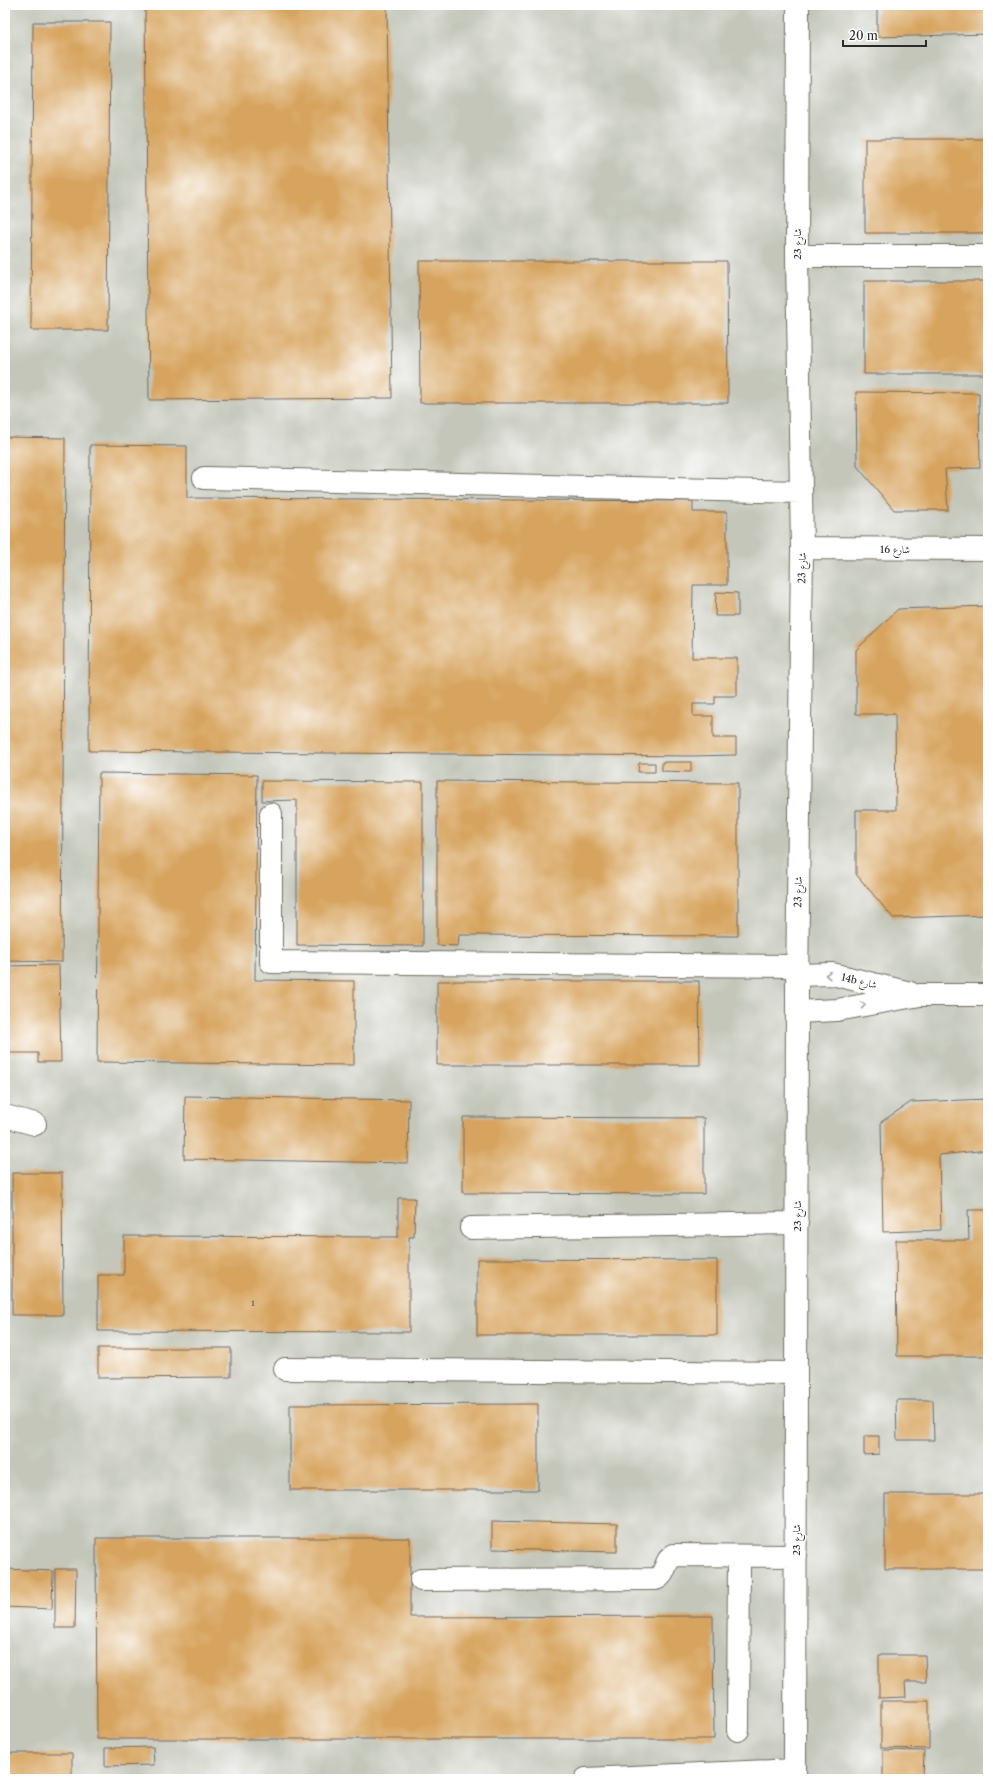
<svg xmlns="http://www.w3.org/2000/svg" width="993" height="1784" font-family="'Libre Caslon Text',Amiri,serif">
<style>
.industrial{fill:#c3c6b9}
.building{fill:#d7a45e}
.lines{fill:none;stroke-linecap:round;stroke-linejoin:round}
.minor-casing{stroke:#726b62;stroke-width:24}
.minor{stroke:#fff;stroke-width:22}
.oneway{stroke:#a0a0a0}
.labels{text-anchor:middle;dominant-baseline:central;stroke-width:3;stroke-linejoin:round;paint-order:stroke}
.number-label{font-size:8px;fill:#564938}
.street-label{font-size:10px;fill:#2b2b2b;stroke:#fff}
</style>
<rect width="100%" height="100%" fill="#fff"/>
<filter id="ink" filterUnits="userSpaceOnUse"><feTurbulence type="fractalNoise" baseFrequency=".025" numOctaves="2"/><feDisplacementMap in="SourceGraphic" scale="8" xChannelSelector="R" yChannelSelector="G"/><feConvolveMatrix kernelMatrix="1 2 1 2 8 2 1 2 1" color-interpolation-filters="sRGB"/></filter>
<filter id="wash" filterUnits="userSpaceOnUse"><feTurbulence type="fractalNoise" baseFrequency=".012" numOctaves="4" result="noise"/><feDisplacementMap in="SourceGraphic" scale="16" xChannelSelector="R" yChannelSelector="G"/><feGaussianBlur stdDeviation="0.9" result="paint"/><feColorMatrix in="noise" values="0 0 0 0 0 0 0 0 0 0 0 0 0 0 0 0 0 1.4 0 .05"/><feComposite in="paint" operator="in"/></filter>
<g filter="url(#wash)">
<rect width="100%" height="100%" fill="#f5e2c9"/>
<path class="industrial" d="M5,5H988V1779H5Z"/>
<g id="blocks">
<path class="building" d="M145,5H387L392,398L149,400Z
M877,5H988V34L877,37Z
M33,22H110L108,330H31Z
M865,139H988V233H865Z
M419,261H727L728,403H420Z
M864,281H988V374H864Z
M856,392L979,393L980,468L945,469L948,510H894L857,466Z
M5,437L65,438L62,962L5,961Z
M90,445L187,446V498L693,501V512H727V585H693L692,658H737V696H715V704H693V716H713V738H736V755L692,756L89,751Z
M716,592L738,593V616H715Z
M988,606V915L893,918L856,874V810H896L895,714H856V650L898,609Z
M662,762H691V772L662,771Z
M639,763H655V772H638Z
M99,773L257,775L255,980L354,981V1065L97,1062Z
M262,781L423,782V946L297,945V800L262,801Z
M437,781L738,783V936L459,935L458,946L437,945Z
M59,965L61,1062H38V1053H5V966Z
M437,981H699L700,1065H437Z
M185,1096L409,1100L408,1163L184,1159Z
M988,1099V1150L939,1155L941,1230L883,1232L881,1122L911,1102Z
M463,1117L704,1118V1194L463,1193Z
M12,1173H62L63,1315H12Z
M398,1198H415L414,1237H409V1332L98,1331V1275H124V1236L398,1237Z
M968,1210H988V1356H897L896,1240H969Z
M5,1254H7V1327H5Z
M477,1259L717,1260V1335H477Z
M98,1348H231V1377L98,1378Z
M896,1400H933L934,1440H897Z
M538,1404V1490H290V1405Z
M864,1436H879V1454L864,1455Z
M885,1494H988V1569H885Z
M492,1521L617,1524V1552L492,1549Z
M96,1538H410V1617L713,1616L714,1739H97Z
M5,1569L53,1571L52,1609L5,1607Z
M55,1569H76L75,1628H55Z
M879,1655H925L926,1682H905L906,1697L879,1698Z
M881,1701H929V1749L881,1748Z
M153,1747L154,1765L105,1766V1748Z
M883,1750L924,1751L923,1779H883Z
M5,1753H72V1779H5Z"/>
</g>
</g>
<g filter="url(#ink)">
<use href="#blocks" fill-opacity="0" stroke="#726b62" stroke-width="1"/>
<g class="lines">
<defs>
<path id="minor" d="M797,256H988
M204,478L801,492
M802,548L988,549
M271,814V962L797,966
M797,975L832,974L910,993
M797,1012L837,1010L920,995H988
M5,1116L35,1124
M471,1228L797,1223
M285,1369L796,1373
M421,1580L656,1579C668,1573 663,1561 674,1555L796,1556
M738,1730L739,1557
M586,1779L795,1770
M795,1779L797,993L802,548L797,256L798,5"/>
</defs>
<use href="#minor" class="minor-casing"/>
<use href="#minor" class="minor"/>
</g>
<defs><path id="oneway-chevron" d="M-2-3.5L2.5 0L-2 3.5" fill="none" stroke-width="1.6" stroke-linecap="round" stroke-linejoin="round"/></defs>
<g class="oneway">
<use href="#oneway-chevron" transform="translate(828 975) rotate(-176)"/>
<use href="#oneway-chevron" transform="translate(863 1005) rotate(-11)"/>
</g>
</g>
<g class="labels">
<g class="number-label">
<text x="253" y="1303">1</text>
</g>
<g class="street-label">
<text transform="translate(797 244) rotate(-90)">شارع 23</text>
<text x="895" y="549">شارع 16</text>
<text transform="translate(802 568) rotate(-89)">شارع 23</text>
<text transform="translate(798 892) rotate(-89)">شارع 23</text>
<text transform="translate(859 981) rotate(13)">14b شارع</text>
<text transform="translate(797 1216) rotate(-90)">شارع 23</text>
<text transform="translate(796 1540) rotate(-90)">شارع 23</text>
</g>
</g>
<rect width="993" height="1784" fill="none" stroke="#fff" stroke-width="20"/>
<path d="M843 40v6h83v-6" fill="none" stroke="#2b2b2b" stroke-width="2"/>
<text x="849" y="40" font-size="12" fill="#2b2b2b" stroke="#ffffff" stroke-width="3" paint-order="stroke">20 m</text>
</svg>
